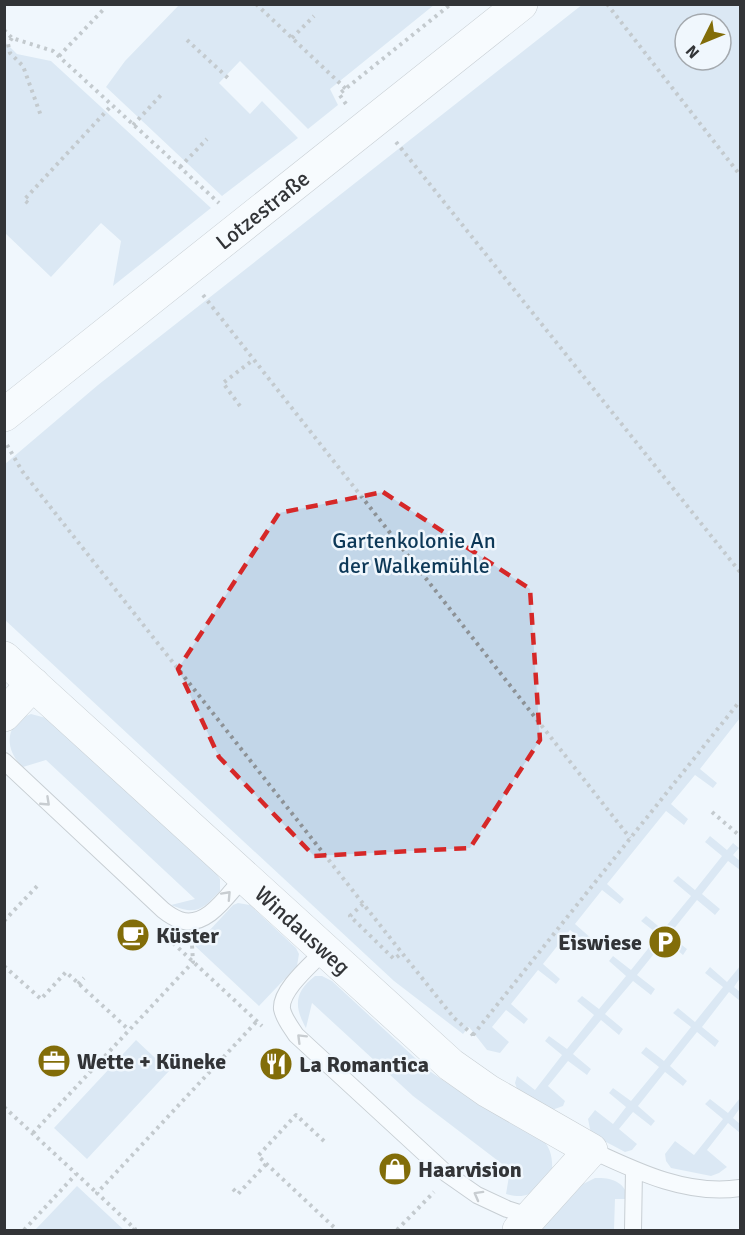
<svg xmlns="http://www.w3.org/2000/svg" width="745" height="1235" font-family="Signika,sans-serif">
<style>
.green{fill:#c2d6e8;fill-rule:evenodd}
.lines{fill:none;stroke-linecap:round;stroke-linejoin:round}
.lane-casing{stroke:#969ca1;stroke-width:18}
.street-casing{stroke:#969ca1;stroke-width:34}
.path{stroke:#8d9296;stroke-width:4;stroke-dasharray:3 4.5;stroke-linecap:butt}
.lane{stroke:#fff;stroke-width:16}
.street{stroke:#fff;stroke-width:33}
.oneway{stroke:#989a9b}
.marked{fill:none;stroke:#d62828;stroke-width:4.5;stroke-dasharray:12 8;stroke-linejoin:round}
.labels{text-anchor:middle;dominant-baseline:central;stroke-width:5;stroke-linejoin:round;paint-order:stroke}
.street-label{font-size:22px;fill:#323437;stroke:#f0f7fd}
.park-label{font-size:22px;fill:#0d3857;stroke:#f0f7fd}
.poi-label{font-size:22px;font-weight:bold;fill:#323437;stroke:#f0f7fd;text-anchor:start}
</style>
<rect width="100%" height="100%" fill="#f0f7fd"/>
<path class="green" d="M583,4L740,5V718L700,769L717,783L713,788L695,775L671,804L688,819L684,825L666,811L607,884L624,899L620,904L602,890L575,924L592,939L588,944L570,930L543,964L560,979L556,984L538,970L511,1004L528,1019L524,1024L506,1010L492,1027L509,1042L500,1053L487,1050L469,1027L463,1034L394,981L5,620V464L98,385ZM685,24H721V60H685Z
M179,5V4L434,5L330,89L338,105L308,129L240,61L219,83L250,114L262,101L298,138L222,196L106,87L125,61Z
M5,42L17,54L51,61L211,208L113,286L121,241L101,223L51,277L5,233Z
M31,714L50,719L216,873L220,879V891C203,909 197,916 171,905L195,899L46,760L23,767C4,750 4,723 31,714Z
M710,836L727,850L733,843L739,848L733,855L740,861V870L728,861L702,894L720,909L715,915L697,900L669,935L687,949L683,955L665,940L637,975L655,989L651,995L633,981L605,1014L623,1029L619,1035L601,1020L573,1054L591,1069L587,1075L568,1061L548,1086L565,1101L563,1106L552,1110L517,1089L515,1083L517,1076L535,1090L562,1055L545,1041L549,1036L567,1049L594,1015L577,1001L582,996L599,1009L626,976L609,961L613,956L631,970L659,935L641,921L646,916L663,930L691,896L673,881L678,876L695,890L722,856L705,842Z
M238,903L250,905L296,948L299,954L297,966L259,1006L195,946L233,905Z
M740,966V978L734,987L740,992V1001L729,992L702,1027L719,1041L715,1047L697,1032L670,1066L687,1081L683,1086L665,1072L638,1106L655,1121L651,1126L633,1112L619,1129L637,1144L632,1150L625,1152L591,1134L588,1119L595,1110L613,1124L626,1107L609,1093L613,1088L631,1101L659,1067L641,1053L646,1047L664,1061L691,1027L673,1013L678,1008L695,1022L723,987L705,973L710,967L727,982Z
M315,976H322L332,981L428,1070L478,1104L540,1137C551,1147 553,1158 552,1173C537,1189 531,1201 506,1194L510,1170L413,1096L312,1003L306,1028C294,1007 294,992 315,976Z
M136,1040L169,1071L87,1159L54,1128Z
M740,1098V1108L733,1118L740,1124V1133L728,1123L707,1150L727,1167L719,1173L711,1176L671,1168L666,1161L665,1154L675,1141L694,1155L723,1119L705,1104L710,1099L728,1113Z
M595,1178C611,1177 626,1182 628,1199H615L614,1230H540L583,1184Z
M77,1186L124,1230H35Z"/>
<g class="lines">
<defs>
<path id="lane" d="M4,761L163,910C168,914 174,918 180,920C207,929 228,894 244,877
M324,951C312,964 280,990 282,1009C284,1019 291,1027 296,1035L447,1174L477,1195L507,1209L532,1217
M591,1150C638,1172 688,1196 740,1188
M633,1230L634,1170"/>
<g id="street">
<path id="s1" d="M4,415L521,4"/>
<path id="s2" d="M4,658L451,1065L488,1091L591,1150L519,1230"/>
<path d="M4,715L33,684"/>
</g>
</defs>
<use href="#lane" class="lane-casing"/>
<use href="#street" class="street-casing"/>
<path class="path" d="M256,4L346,89
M607,4L740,175
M4,30L12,38L53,51L219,203
M12,38L8,44L10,53L23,66L41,116
M292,38L314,16
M187,40L228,78
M59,56L103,10
M346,104L339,94L451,4
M133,125L161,95
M396,142L740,572
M180,167L207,139
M28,203L24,200L112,105
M203,295L630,838
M240,406L223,383L253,360
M7,445L22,471L402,953L454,1018L473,1035
M712,812L740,836
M363,904L350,916L394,959L402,953
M4,921L40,883
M173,943L262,1026
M4,966L41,999L66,972L129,1030
M78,984L84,978
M473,1035L740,701
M4,1107L97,1193
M33,1133L193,962L192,945
M324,1141L296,1115L258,1156L337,1230
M233,1189L238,1194L267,1163
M24,1230L76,1174
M133,1230L135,1229L97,1193L257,1021
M397,1230L434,1192"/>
<use href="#lane" class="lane"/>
<use href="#street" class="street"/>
</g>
<defs><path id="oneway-chevron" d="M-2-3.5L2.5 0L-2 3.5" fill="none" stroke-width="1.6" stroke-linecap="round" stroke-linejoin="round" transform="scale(1.5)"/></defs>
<g class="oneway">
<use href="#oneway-chevron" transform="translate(46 802) rotate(43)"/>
<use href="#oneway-chevron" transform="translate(227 895) rotate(-47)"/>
<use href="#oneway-chevron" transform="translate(301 1038) rotate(-135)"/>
<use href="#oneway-chevron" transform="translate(478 1195) rotate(-151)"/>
</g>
<path d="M0 0H745V1235H0ZM383,492L530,589L540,740L470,848L314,856L219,757L178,669L279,513Z" fill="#f0f7fd" fill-opacity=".55" fill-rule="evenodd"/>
<path class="marked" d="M383,492L530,589L540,740L470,848L314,856L219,757L178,669L279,513Z"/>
<defs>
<symbol id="cafe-disc" viewBox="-11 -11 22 22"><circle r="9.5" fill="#826d09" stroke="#f0f7fd"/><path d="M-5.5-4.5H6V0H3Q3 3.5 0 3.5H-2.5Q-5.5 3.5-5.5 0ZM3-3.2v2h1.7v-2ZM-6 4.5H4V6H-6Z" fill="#fff"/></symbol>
<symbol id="parking-disc" viewBox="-11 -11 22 22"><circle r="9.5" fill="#826d09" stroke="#f0f7fd"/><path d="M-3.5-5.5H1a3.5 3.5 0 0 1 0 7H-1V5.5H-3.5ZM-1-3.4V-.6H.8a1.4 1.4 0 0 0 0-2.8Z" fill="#fff"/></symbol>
<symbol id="office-disc" viewBox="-11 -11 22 22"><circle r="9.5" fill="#826d09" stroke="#f0f7fd"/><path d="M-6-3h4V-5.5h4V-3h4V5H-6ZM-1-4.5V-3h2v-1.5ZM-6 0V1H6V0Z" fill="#fff"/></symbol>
<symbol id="restaurant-disc" viewBox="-11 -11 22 22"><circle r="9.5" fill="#826d09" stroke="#f0f7fd"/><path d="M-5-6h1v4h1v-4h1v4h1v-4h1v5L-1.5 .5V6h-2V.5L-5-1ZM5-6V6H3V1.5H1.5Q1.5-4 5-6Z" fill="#fff"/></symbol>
<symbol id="shop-disc" viewBox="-11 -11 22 22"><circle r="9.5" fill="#826d09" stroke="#f0f7fd"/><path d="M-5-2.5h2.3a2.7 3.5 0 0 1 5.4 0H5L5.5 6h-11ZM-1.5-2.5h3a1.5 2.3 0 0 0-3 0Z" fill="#fff"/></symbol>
</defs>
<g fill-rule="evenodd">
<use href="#cafe-disc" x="114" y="916" width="38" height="38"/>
<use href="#parking-disc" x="646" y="923" width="38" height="38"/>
<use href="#office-disc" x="35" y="1042" width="38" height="38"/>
<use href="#restaurant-disc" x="257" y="1045" width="38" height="38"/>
<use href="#shop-disc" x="376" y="1150" width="38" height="38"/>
</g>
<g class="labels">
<g class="street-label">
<text stroke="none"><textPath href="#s1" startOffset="330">Lotzestraße</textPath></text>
<text stroke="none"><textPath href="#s2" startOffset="404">Windausweg</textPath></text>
</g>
<g class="park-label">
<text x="414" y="540">Gartenkolonie An<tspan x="414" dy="25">der Walkemühle</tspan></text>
</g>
<g class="poi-label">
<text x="156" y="935">Küster</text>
<text x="642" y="942" text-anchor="end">Eiswiese</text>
<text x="77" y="1061">Wette + Küneke</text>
<text x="299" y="1064">La Romantica</text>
<text x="418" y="1169">Haarvision</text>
</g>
</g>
<rect width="745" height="1235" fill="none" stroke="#323437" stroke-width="12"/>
<g transform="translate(703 42) rotate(227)"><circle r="28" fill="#f0f7fd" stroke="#a4a9ae" stroke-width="1.5"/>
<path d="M0-4.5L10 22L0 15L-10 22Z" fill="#826d09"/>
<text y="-9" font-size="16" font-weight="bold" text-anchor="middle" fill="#323437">N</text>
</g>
</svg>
